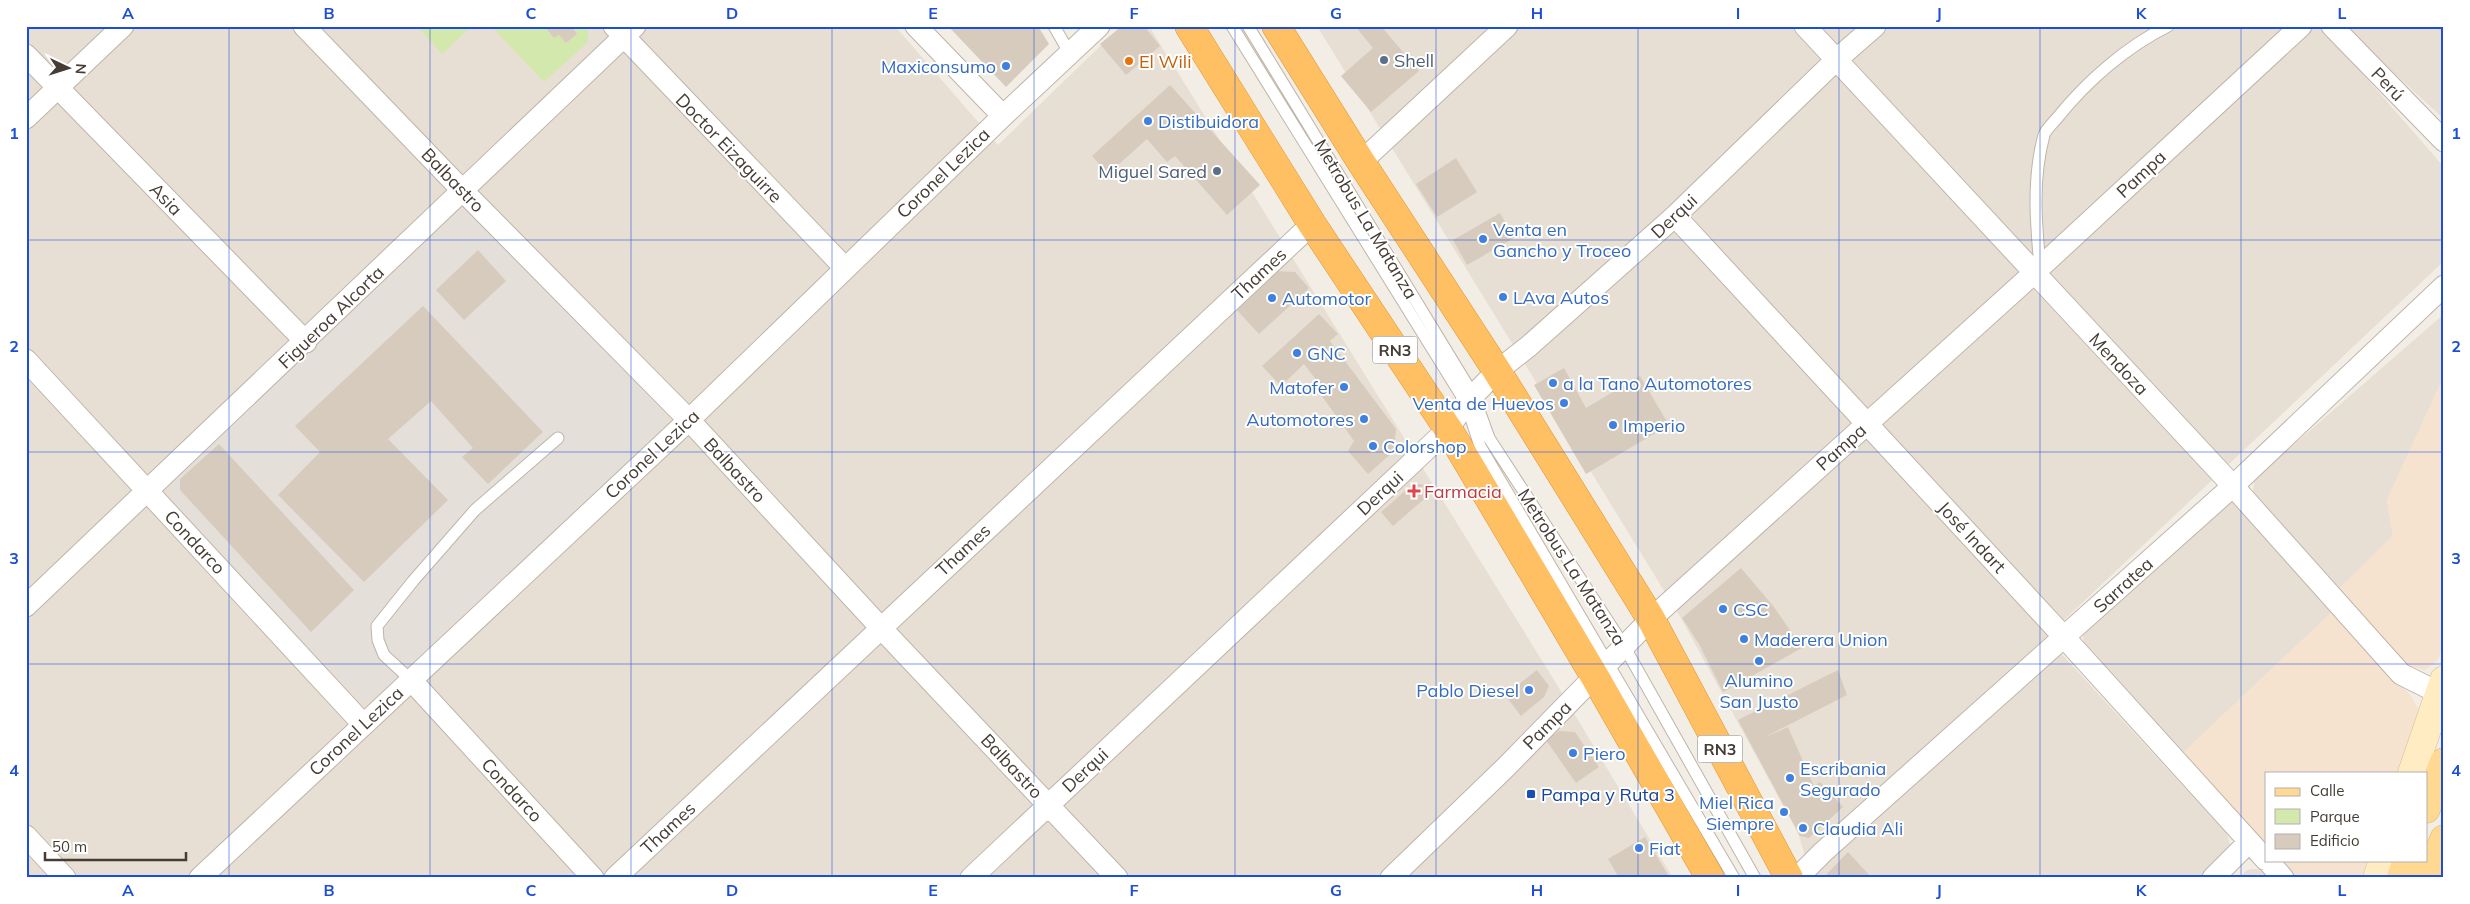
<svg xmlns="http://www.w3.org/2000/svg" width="2470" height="904" font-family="Mulish,sans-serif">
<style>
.residential{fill:#e7dfd3}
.commercial{fill:#f5e3cf}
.industrial{fill:#e5dfda}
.green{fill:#d2e8ad}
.building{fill:#d7cbbd}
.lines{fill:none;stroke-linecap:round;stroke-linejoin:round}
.lane-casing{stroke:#beb5a8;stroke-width:13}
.street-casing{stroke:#beb5a8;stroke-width:23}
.secondary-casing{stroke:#d4be94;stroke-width:29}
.primary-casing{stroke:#e5b361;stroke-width:29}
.highway-casing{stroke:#df9333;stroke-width:29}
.lane{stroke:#fff;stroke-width:11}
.street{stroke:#fff;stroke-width:21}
.secondary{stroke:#ffecc3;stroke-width:28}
.primary{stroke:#ffd892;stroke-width:28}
.highway{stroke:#ffc064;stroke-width:28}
.grid{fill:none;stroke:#1d4ed8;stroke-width:1;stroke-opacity:0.55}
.service-dot{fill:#5c6f8a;stroke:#fff;stroke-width:2}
.food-dot{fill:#e8710a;stroke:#fff;stroke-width:2}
.shop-dot{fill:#3f7fe0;stroke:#fff;stroke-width:2}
.health-dot{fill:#e0444e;stroke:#fff;stroke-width:2}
.transit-dot{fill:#1a4fb4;stroke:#fff;stroke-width:2}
.labels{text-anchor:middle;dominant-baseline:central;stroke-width:4;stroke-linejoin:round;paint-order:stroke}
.shield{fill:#fff;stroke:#7d7772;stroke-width:1}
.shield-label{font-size:16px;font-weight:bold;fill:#453d35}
.service-label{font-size:18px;fill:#4e5e75;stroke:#fff;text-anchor:start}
.food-label{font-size:18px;fill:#c56008;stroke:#fff;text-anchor:start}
.shop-label{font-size:18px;fill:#366cbe;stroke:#fff;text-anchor:start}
.street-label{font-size:18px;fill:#453d35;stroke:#fff}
.health-label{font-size:18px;fill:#be3a42;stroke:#fff;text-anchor:start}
.transit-label{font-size:18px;fill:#164399;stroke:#fff;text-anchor:start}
.neatline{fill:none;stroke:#1d4ed8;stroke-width:2}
.grid-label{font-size:16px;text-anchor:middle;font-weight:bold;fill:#1d4ed8}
</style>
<rect width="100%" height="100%" fill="#f3eee5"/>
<path class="residential" d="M26,26H895L998,145L1121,26H1149L1551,675L1673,878H26Z
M1317,26H2321L2444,167V261L2046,637L2227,834L2231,848L2204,878H1812L1798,833L1682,620Z
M2342,26H2444V119Z
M2444,314V376L2387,500L2393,536L2340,588L2253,492L2254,479Z
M2232,501L2332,612L2184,752L2084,647L2083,634Z
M2252,869H2258L2270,878H2239L2247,870Z"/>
<path class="commercial" d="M2444,376V640L2438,660L2425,670L2403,664L2340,588L2393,536L2387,500Z
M2332,612L2411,696L2419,710V719L2400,773H2266V846L2184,752Z
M2279,860H2371L2365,878H2294Z"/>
<path class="industrial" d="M464,211L475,214L662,408L665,414V425L664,430L377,697L364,702L357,699L172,500L171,480L173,472L459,212Z"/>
<path class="green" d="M417,26H472L442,54Z
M491,26H544L554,38L559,35L566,43L577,34L571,26H588V42L544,82Z"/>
<path class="building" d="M544,26H571L577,34L566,43L559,35L554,38Z
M948,26H1038L1049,44L1006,87Z
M1122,26H1144L1160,46L1126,75L1100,44Z
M1355,26H1381L1419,71L1371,112L1341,76L1373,48Z
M1170,85L1260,185L1227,215L1175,156L1167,162L1147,139L1108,174L1092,156Z
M1456,158L1477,192L1437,217L1416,184Z
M1500,213L1514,238L1467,265L1453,240Z
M478,250L506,281L464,320L436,290Z
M1274,271L1295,272L1309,288L1259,334L1234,307Z
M423,306L543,432L488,484L462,457L473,448L431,401L388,439L448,500L364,582L278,495L320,452L295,426Z
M1319,314L1338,334L1330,341L1396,429L1394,451L1368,474L1348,451L1354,441L1319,392L1324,390L1304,364L1281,386L1262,366Z
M1564,368L1586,408L1640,376L1669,425L1586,474L1534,385Z
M219,444L354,590L311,632L180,490V479Z
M1414,483L1425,485L1431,493L1393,526L1381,512Z
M1741,568L1774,607L1802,648L1723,692L1699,644L1682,618Z
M1537,670L1549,686L1544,697L1521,716L1505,695Z
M1838,670L1847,695L1763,738L1788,727L1814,786L1820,782L1843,807L1809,838L1800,836L1738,720Z
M1559,731L1575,732L1599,767L1576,783L1546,740Z
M1645,837L1670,878H1619L1608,859Z
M1848,852L1872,878H1823Z"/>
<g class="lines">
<defs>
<path id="lane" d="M1054,26L1070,54
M1232,26L1466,403L1480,446L1734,878
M1248,26L1474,396L1489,438L1624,646L1755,878
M2040,267C2036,223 2032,179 2044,135C2046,129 2053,123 2058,117C2087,81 2126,47 2168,26
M411,680L384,655L378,640L377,626L413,581L475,510L558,438"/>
<path id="street" d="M304,26L462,190L689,420L881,628L1117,878
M614,26L845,268
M916,26L1003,116
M1805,26L2233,486L2401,674L2439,693
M2332,26L2444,141
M26,55L306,342
M26,118L123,26
M1361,162L1507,26
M1675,216L2064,637L2266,860
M26,360L363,724
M26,606L635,26
M411,680L593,878
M26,836L65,878
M2267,860L2283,878
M200,878L689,420L1003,116L1099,26
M615,878L1312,224
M971,878L1448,429L1466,403L1497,371L1529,346L1675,216L1836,60L1875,26
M1391,878L1505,768L1651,619L2034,273L2301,26
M1797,878L1823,852L2233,486L2444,286
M2213,878L2249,842"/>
<path id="secondary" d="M2412,773L2444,680
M2377,878L2383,860"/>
<path id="primary" d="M2426,809L2444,762
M2401,878L2407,860
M2429,878L2444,839"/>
<path id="highway" d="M1189,26L1312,224L1448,429L1595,677L1710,878
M1276,26L1361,162L1497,371L1651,619L1789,878"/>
</defs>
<use href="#lane" class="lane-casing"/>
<use href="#street" class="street-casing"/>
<use href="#secondary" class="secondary-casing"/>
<use href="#primary" class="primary-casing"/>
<use href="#highway" class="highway-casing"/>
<use href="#lane" class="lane"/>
<use href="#street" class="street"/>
<use href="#secondary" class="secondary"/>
<use href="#primary" class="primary"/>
<use href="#highway" class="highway"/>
</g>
<path class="grid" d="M229,26V878M430,26V878M631,26V878M832,26V878M1034,26V878M1235,26V878M1436,26V878M1638,26V878M1839,26V878M2040,26V878M2241,26V878M26,240H2444M26,452H2444M26,664H2444"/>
<g class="service-dot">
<circle cx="1384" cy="60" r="5"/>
<circle cx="1217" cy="171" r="5"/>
</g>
<circle class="food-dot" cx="1129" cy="61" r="5"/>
<g class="shop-dot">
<circle cx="1006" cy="66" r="5"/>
<circle cx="1148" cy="121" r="5"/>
<circle cx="1483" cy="239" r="5"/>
<circle cx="1503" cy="297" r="5"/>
<circle cx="1272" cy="298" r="5"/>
<circle cx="1297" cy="353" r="5"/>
<circle cx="1553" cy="383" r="5"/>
<circle cx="1344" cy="387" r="5"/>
<circle cx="1564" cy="403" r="5"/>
<circle cx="1364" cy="419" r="5"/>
<circle cx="1613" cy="425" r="5"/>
<circle cx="1373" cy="446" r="5"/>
<circle cx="1723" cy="609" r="5"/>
<circle cx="1744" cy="639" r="5"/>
<circle cx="1759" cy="661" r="5"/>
<circle cx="1529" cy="690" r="5"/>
<circle cx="1573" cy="753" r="5"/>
<circle cx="1790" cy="778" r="5"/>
<circle cx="1784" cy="812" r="5"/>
<circle cx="1803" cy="828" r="5"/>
<circle cx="1639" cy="848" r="5"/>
</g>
<path class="health-dot" d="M1411.5 483.5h5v5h5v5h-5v5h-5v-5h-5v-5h5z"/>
<rect class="transit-dot" x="1526" y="789" width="10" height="10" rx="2.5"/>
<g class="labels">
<g class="shield">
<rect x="1372.5" y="336.5" width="45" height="27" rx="4"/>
<rect x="1697.5" y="735.5" width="45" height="27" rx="4"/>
</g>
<g class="shield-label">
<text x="1395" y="350">RN3</text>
<text x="1720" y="749">RN3</text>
</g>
<g class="service-label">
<text x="1394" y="60">Shell</text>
<text x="1207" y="171" text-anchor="end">Miguel Sared</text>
</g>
<g class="food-label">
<text x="1139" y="61">El Wili</text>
</g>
<g class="shop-label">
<text x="996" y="66" text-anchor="end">Maxiconsumo</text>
<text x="1158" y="121">Distibuidora</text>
<text x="1493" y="229">Venta en<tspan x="1493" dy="21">Gancho y Troceo</tspan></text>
<text x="1513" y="297">LAva Autos</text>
<text x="1282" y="298">Automotor</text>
<text x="1307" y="353">GNC</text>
<text x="1563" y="383">a la Tano Automotores</text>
<text x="1334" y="387" text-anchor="end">Matofer</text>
<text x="1554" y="403" text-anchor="end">Venta de Huevos</text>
<text x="1354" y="419" text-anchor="end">Automotores</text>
<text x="1623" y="425">Imperio</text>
<text x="1383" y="446">Colorshop</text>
<text x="1733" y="609">CSC</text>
<text x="1754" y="639">Maderera Union</text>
<text x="1759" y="680" text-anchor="middle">Alumino<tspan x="1759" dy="21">San Justo</tspan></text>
<text x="1519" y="690" text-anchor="end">Pablo Diesel</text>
<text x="1583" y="753">Piero</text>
<text x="1800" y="768">Escribania<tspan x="1800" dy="21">Segurado</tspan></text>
<text x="1774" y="802" text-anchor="end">Miel Rica<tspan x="1774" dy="21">Siempre</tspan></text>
<text x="1813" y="828">Claudia Ali</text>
<text x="1649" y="848">Fiat</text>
</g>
<g class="street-label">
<text transform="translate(2388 84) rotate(46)">Perú</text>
<text transform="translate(729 148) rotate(46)">Doctor Eizaguirre</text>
<text transform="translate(943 173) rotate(-44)">Coronel Lezica</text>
<text transform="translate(2141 174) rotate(-43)">Pampa</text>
<text transform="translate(453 180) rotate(46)">Balbastro</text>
<text transform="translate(166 199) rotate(46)">Asia</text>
<text transform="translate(1674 216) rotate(-43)">Derqui</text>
<text transform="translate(1366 219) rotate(59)">Metrobus La Matanza</text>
<text transform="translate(1259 274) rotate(-43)">Thames</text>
<text transform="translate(331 317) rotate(-44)">Figueroa Alcorta</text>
<text transform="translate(2119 364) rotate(47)">Mendoza</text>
<text transform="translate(1841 447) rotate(-42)">Pampa</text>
<text transform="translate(652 454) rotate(-43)">Coronel Lezica</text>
<text transform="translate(735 470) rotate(47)">Balbastro</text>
<text transform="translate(1380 493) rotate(-43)">Derqui</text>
<text transform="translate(1972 537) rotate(47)">José Indart</text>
<text transform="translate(195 542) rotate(47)">Condarco</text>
<text transform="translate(963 550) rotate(-43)">Thames</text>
<text transform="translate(1572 567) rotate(57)">Metrobus La Matanza</text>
<text transform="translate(2123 585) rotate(-42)">Sarratea</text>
<text transform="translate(1547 725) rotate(-45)">Pampa</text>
<text transform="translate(356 731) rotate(-43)">Coronel Lezica</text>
<text transform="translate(1012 766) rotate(47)">Balbastro</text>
<text transform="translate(1085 770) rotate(-43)">Derqui</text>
<text transform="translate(512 790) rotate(47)">Condarco</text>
<text transform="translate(668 828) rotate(-43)">Thames</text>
</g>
<g class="health-label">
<text x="1424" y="491">Farmacia</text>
</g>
<g class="transit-label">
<text x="1541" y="794">Pampa y Ruta 3</text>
</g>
</g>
<rect width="2470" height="904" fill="none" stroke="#ffffff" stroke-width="55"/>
<rect x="2265" y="772" width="162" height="90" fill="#ffffff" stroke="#b5b1ae"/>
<rect x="2275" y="788" width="25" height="8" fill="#ffd892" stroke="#b5b1ae"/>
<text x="2310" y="796" font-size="15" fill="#453d35">Calle</text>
<rect x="2275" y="809" width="25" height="15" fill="#d2e8ad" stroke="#b5b1ae"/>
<text x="2310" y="822" font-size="15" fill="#453d35">Parque</text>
<rect x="2275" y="834" width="25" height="15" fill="#d7cbbd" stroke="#b5b1ae"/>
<text x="2310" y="846" font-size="15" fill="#453d35">Edificio</text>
<g transform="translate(68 68) rotate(94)" stroke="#ffffff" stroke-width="4" paint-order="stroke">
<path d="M0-4L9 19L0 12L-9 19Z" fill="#453d35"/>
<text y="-8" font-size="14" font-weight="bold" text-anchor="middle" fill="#453d35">N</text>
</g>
<path d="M45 852v8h141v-8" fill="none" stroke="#453d35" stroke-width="2.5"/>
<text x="52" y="852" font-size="15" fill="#453d35" stroke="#ffffff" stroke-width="4" paint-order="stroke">50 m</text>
<rect x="28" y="28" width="2414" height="848" class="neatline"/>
<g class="grid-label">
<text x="128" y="19">A</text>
<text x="329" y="19">B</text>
<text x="531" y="19">C</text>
<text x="732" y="19">D</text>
<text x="933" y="19">E</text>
<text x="1134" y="19">F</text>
<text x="1336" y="19">G</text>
<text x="1537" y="19">H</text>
<text x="1738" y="19">I</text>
<text x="1939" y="19">J</text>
<text x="2141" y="19">K</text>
<text x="2342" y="19">L</text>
<text x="14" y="139">1</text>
<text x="2456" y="139">1</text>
<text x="14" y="352">2</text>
<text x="2456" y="352">2</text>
<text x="14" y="564">3</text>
<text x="2456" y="564">3</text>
<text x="14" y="776">4</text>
<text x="2456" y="776">4</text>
<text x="128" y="896">A</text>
<text x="329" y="896">B</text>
<text x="531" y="896">C</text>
<text x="732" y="896">D</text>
<text x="933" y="896">E</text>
<text x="1134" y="896">F</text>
<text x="1336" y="896">G</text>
<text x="1537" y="896">H</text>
<text x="1738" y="896">I</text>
<text x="1939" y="896">J</text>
<text x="2141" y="896">K</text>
<text x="2342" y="896">L</text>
</g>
</svg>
